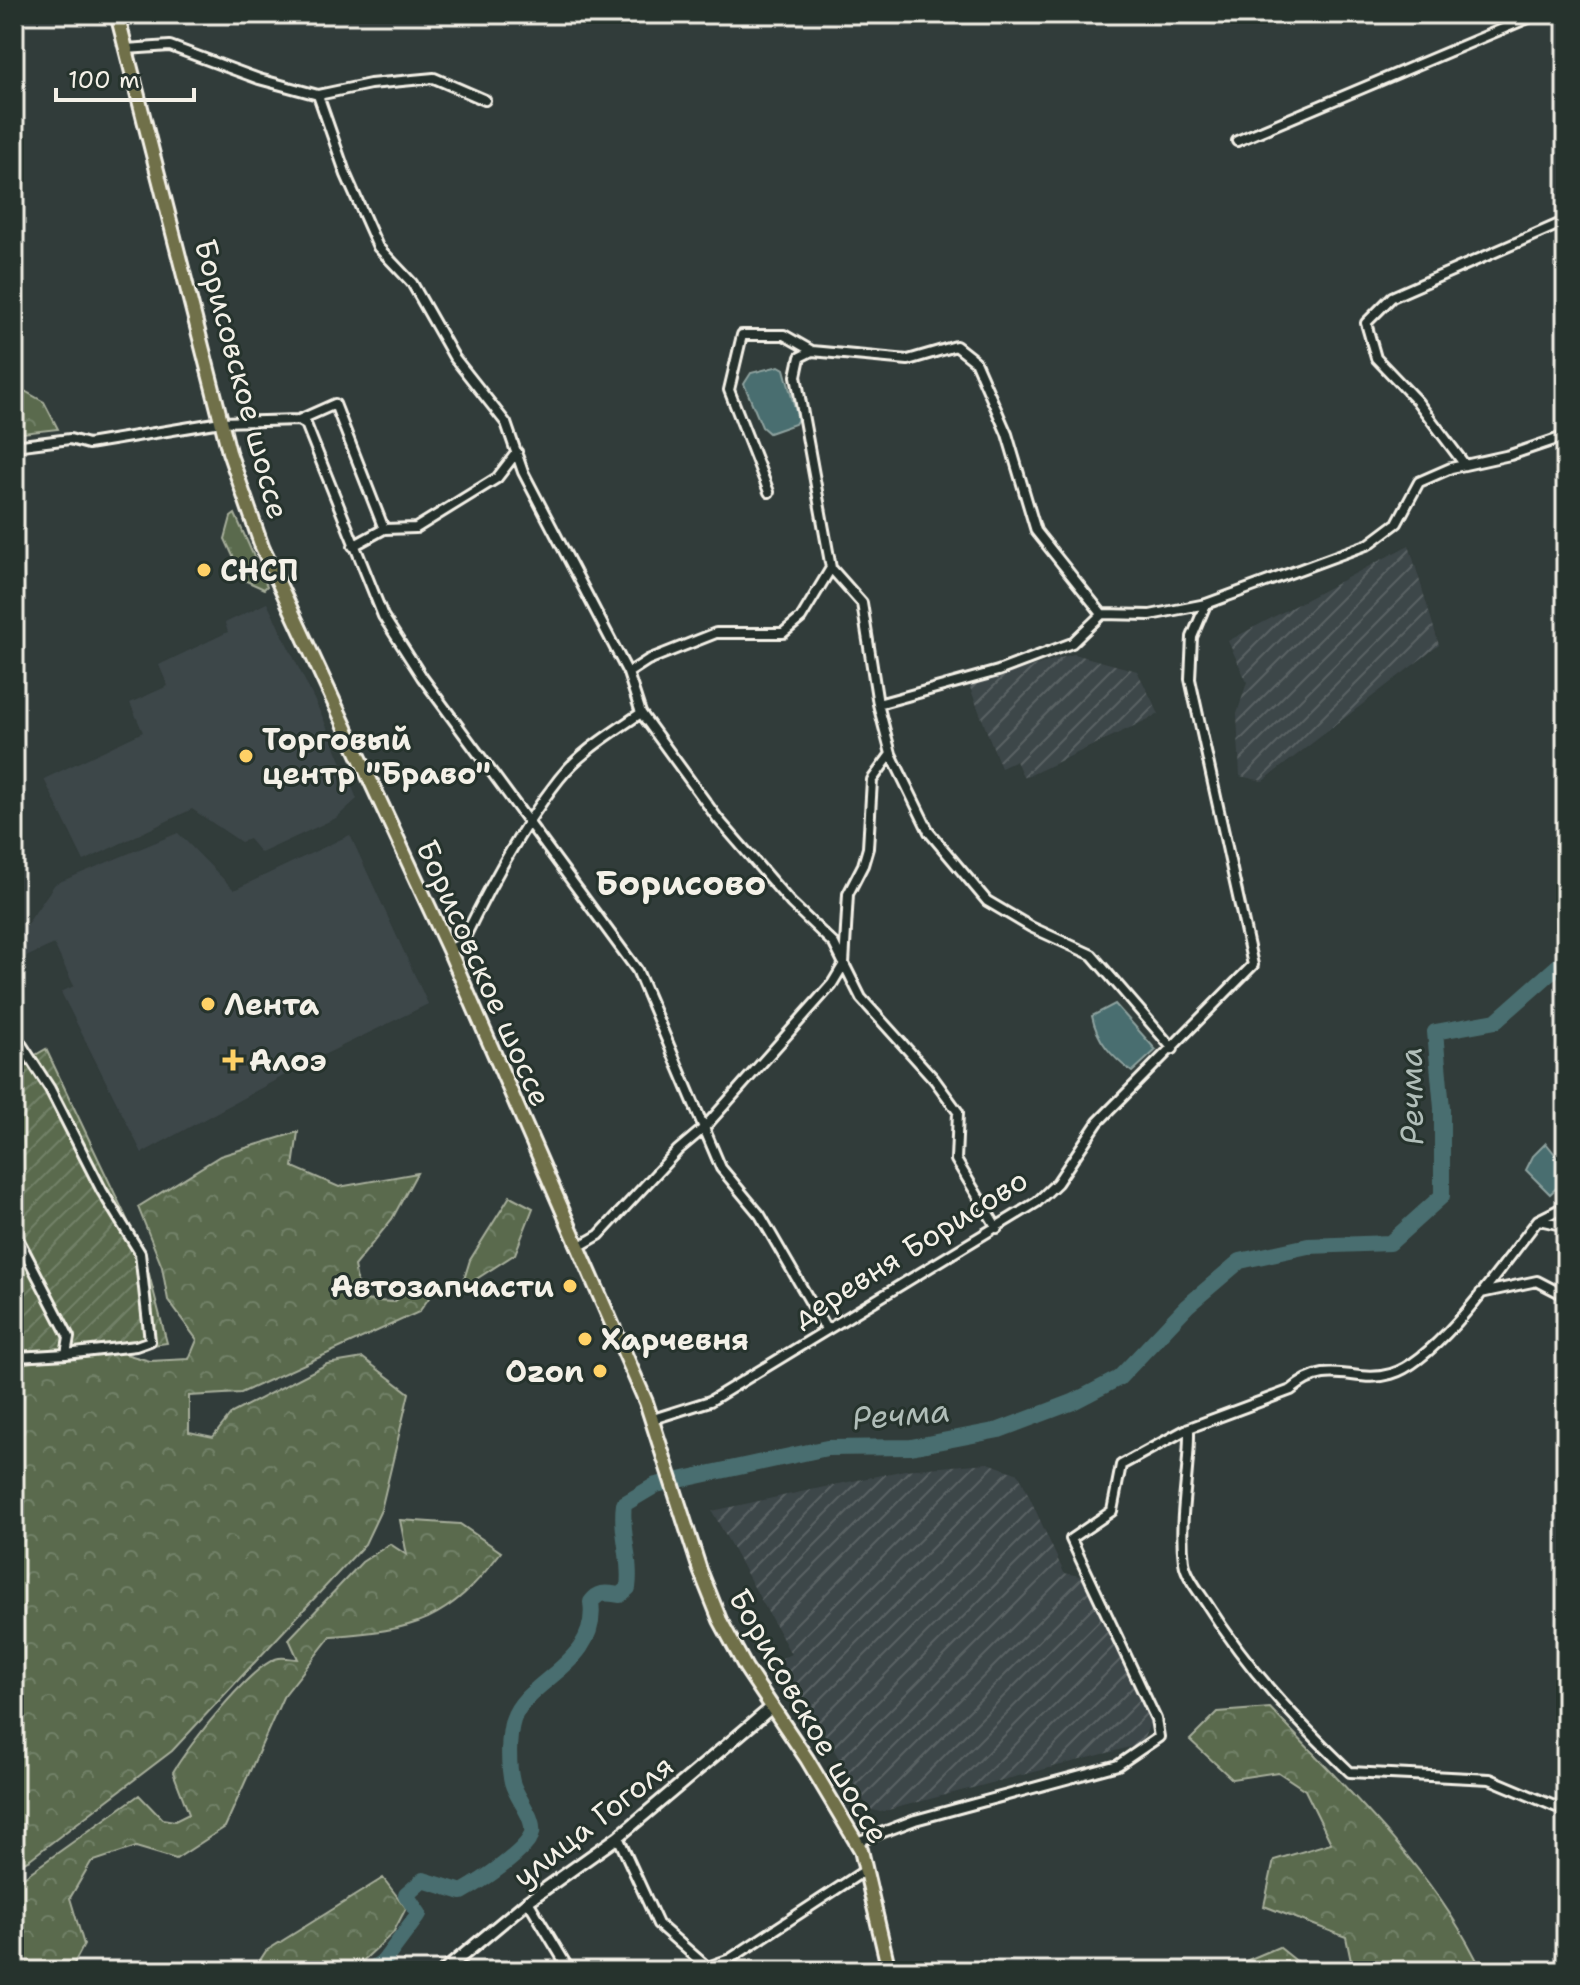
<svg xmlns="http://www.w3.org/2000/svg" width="1580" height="1985" font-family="'Shantell Sans',sans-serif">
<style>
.built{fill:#3e474a}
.industrial{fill:url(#industrial-furrows)}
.grass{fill:url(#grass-tufts);stroke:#a7ae9b;stroke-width:2}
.forest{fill:url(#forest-crowns);stroke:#a7ae9b;stroke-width:2}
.garden{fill:url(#garden-furrows);stroke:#a7ae9b;stroke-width:2}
.water{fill:#4a6e6f;stroke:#8ea29f;stroke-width:2}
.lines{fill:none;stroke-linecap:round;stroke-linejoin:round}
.river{stroke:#4a6e6f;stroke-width:16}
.minor-casing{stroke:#f4f1e8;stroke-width:14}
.tertiary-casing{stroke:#f4f1e8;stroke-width:16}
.primary-casing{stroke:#f4f1e8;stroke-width:18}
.minor{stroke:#26332d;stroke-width:8}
.tertiary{stroke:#26332d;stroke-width:10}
.primary{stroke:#70704a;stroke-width:12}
.poi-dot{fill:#ffd166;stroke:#26332d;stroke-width:3}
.labels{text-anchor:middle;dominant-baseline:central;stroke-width:6;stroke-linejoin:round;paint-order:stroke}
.street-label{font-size:30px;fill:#f4f1e8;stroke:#26332d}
.poi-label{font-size:30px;font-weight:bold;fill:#f4f1e8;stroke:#26332d;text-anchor:start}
.water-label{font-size:32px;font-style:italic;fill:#b0bdb8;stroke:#26332d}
.quarter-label{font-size:34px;font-weight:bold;fill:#f4f1e8;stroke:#26332d}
</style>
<defs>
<pattern id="industrial-furrows" width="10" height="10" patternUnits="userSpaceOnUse" patternTransform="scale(2)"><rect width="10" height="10" fill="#3e474a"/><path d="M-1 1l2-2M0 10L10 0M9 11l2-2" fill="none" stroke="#5a6264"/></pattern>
<pattern id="grass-tufts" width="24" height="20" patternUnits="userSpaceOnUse" patternTransform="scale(2)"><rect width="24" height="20" fill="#5a6b4e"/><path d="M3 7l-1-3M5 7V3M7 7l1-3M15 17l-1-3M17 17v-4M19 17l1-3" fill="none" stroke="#728168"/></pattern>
<pattern id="forest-crowns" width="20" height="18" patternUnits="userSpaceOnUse" patternTransform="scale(2)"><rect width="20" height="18" fill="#5a6b4e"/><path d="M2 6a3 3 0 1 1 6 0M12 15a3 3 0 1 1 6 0" fill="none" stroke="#728168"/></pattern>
<pattern id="garden-furrows" width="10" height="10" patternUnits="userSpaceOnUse" patternTransform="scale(2)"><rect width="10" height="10" fill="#5a6b4e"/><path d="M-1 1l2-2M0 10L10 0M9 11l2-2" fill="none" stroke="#728168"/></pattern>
</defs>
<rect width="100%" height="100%" fill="#313c3a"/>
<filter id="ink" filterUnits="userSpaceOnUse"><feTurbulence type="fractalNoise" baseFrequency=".0125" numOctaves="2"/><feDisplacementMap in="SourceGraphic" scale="16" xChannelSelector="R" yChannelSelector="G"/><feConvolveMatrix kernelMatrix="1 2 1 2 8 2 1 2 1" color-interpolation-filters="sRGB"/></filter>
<g filter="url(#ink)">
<path class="built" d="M267,603L323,718L357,799L336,818L261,853L249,839L241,842L192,809L84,861L44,779L143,732L130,703L168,686L159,665L228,632L225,623Z
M178,833L234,890L350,835L428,1004L307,1063L142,1153L61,992L74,986L54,944L26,957L16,940L55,884Z"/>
<path class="industrial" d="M1409,545L1439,645L1263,781L1240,776L1237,714L1247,682L1228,641Z
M1074,654L1137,671L1159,714L1024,778L1016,761L1001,768L969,685Z
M988,1463L1019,1474L1064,1573L1085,1577L1151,1721L1144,1738L1134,1746L880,1812L869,1809L780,1659L791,1654L712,1511L905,1470Z"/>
<path class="grass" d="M235,514L267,586L264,589L244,580L225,539L231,517Z"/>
<path class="forest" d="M14,385L44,402L58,429L14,434Z
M298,1132L293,1167L339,1187L417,1173L392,1219L354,1266L361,1300L394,1302L419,1282L436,1288L419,1312L241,1393L189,1396V1432L213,1437L232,1413L327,1364L363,1358L409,1393L381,1510L365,1544L172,1751L30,1859L14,1867V1364L118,1352L150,1361L189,1359L197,1340L168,1300L162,1267L138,1207L220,1156Z
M510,1196L533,1208L515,1254L461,1289L470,1260Z
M400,1520L460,1524L501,1552C448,1622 415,1630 331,1636L283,1697L225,1827L176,1859L136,1847L91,1862L70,1898L84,1945L70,1971H14V1884L139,1795L162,1819L175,1821L189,1814L173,1772C187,1748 252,1663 279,1658C285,1657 292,1659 298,1659L289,1639L362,1562L390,1544L407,1555Z
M1270,1708C1345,1788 1435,1870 1482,1971H1353L1346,1937L1264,1906L1274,1860L1331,1843L1305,1790L1278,1772L1232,1779L1190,1740L1218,1712Z
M383,1878L406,1908L393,1933L352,1971H253L266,1951Z
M1279,1947L1309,1971H1222Z"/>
<path class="garden" d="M14,1026L32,1057L46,1049L144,1255L167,1343L71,1357L14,1359Z"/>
<path class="water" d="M779,366L784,369L798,419L795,424L769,433L762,427L744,384L751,373Z
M1115,1004L1156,1050L1132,1072C1112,1057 1097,1041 1092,1016Z
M1546,1143L1566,1168V1179L1550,1194L1526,1170L1533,1156Z"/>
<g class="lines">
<path class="river" d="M368,1971L384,1961L419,1914L406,1895L423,1880L462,1892C478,1883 528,1851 532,1833C535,1817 516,1798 512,1782C508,1766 508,1736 513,1720C526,1679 600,1664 591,1602C599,1591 606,1593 620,1595L628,1588C632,1559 620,1533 624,1504L656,1485L827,1448L911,1447L999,1430L1073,1402L1119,1378L1187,1306L1240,1261L1308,1246L1390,1243L1442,1196V1108L1435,1032L1496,1021L1566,959"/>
<defs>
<path id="minor" d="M126,49L170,46L259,79L318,95L370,84L434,78L485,100
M318,95L346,175L378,247L412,283L454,357L506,423L523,472L628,673L641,713L718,819L791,903L834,944L861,998L934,1079L958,1112L956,1160L997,1228
M1237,141L1538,14
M299,420L335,404L384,529
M14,446L70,439L88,444L221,422L299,420L306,424L383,616L422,677L637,970L721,1168L760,1215L826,1329
M1465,465L1417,401L1376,358L1366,323L1392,297L1566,221
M769,492L729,390L742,335H784L812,351
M353,546L384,529L416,528L497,478L517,452
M628,673L648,660L716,633H783L801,618L831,568
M878,704L998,671L1072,643L1102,614
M449,950L462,943C488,889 522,826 559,779C581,751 612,733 641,713
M14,1033L50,1089L102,1191L140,1253L150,1341L136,1346L66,1354
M1173,1049L1092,955L1031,927L987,901L929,832L891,754L878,704L862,603L831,568L796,376L800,357L812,351L908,360L956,346L975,361L1007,434L1036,531L1102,614L1150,615L1206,604
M1539,1220L1566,1226
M14,1231L69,1337L66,1354L17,1357L14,1349
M578,1247L599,1235L678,1150L704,1128L832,984L844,964L848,894L863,865L868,848L872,780L891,754
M1481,1293L1537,1281L1566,1296
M653,1419L710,1401L1037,1202L1057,1183L1098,1122L1253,965L1190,679L1192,637L1206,604L1369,544L1397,523L1419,482L1451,468L1510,455L1566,436
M1189,1428C1190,1473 1178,1516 1184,1562C1186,1576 1199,1592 1207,1604C1250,1672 1293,1717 1350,1772L1490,1779L1566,1811
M618,1837L658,1924L707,1967
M857,1842L915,1820L1118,1765L1159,1737L1156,1719L1071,1539L1112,1511L1121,1465L1189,1428L1291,1390C1330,1357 1354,1385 1391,1374C1438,1361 1507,1259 1538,1220L1562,1208L1566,1202
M528,1901L570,1971
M696,1971L730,1959L867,1869"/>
<path id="tertiary" d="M444,1971L528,1901L618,1837L772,1707"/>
<path id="primary" d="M117,14L229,452L262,547L449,950L646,1402L700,1570L720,1620L746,1668L807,1759L861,1850L889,1971"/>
</defs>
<use href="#minor" class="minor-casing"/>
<use href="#tertiary" class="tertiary-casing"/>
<use href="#primary" class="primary-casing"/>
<use href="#minor" class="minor"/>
<use href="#tertiary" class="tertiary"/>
<use href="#primary" class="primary"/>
</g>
</g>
<g class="poi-dot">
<circle cx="204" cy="570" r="8"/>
<circle cx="246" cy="756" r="8"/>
<circle cx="208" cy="1004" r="8"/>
<path d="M229 1048h8v8h8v8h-8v8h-8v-8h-8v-8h8z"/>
<circle cx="570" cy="1286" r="8"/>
<circle cx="585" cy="1339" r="8"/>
<circle cx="600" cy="1371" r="8"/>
</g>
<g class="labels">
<g class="street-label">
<text transform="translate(242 379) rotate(75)">Борисовское шоссе</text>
<text transform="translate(484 973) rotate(66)">Борисовское шоссе</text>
<text transform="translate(910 1248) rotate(-32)">деревня Борисово</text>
<text transform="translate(809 1716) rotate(60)">Борисовское шоссе</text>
<text transform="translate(593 1821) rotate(-38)">улица Гоголя</text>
</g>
<g class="poi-label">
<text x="220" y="570">СНСП</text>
<text x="262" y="739">Торговый<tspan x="262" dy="34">центр "Браво"</tspan></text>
<text x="224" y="1004">Лента</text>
<text x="249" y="1060">Алоэ</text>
<text x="554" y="1286" text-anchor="end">Автозапчасти</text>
<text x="601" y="1339">Харчевня</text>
<text x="584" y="1371" text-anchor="end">Ozon</text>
</g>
<g class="water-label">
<text transform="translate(1411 1096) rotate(-91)">Речма</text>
<text transform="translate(901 1414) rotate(-5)">Речма</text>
</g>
<g class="quarter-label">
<text x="681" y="883">Борисово</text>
</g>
</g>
<rect width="1580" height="1985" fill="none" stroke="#26332d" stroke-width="48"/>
<rect x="24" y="24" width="1532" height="1937" fill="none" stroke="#f4f1e8" stroke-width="3" filter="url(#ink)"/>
<path d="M56 88v12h138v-12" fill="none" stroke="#f4f1e8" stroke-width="4"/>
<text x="68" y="88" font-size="24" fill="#f4f1e8" stroke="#26332d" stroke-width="6" paint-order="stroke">100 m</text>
</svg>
